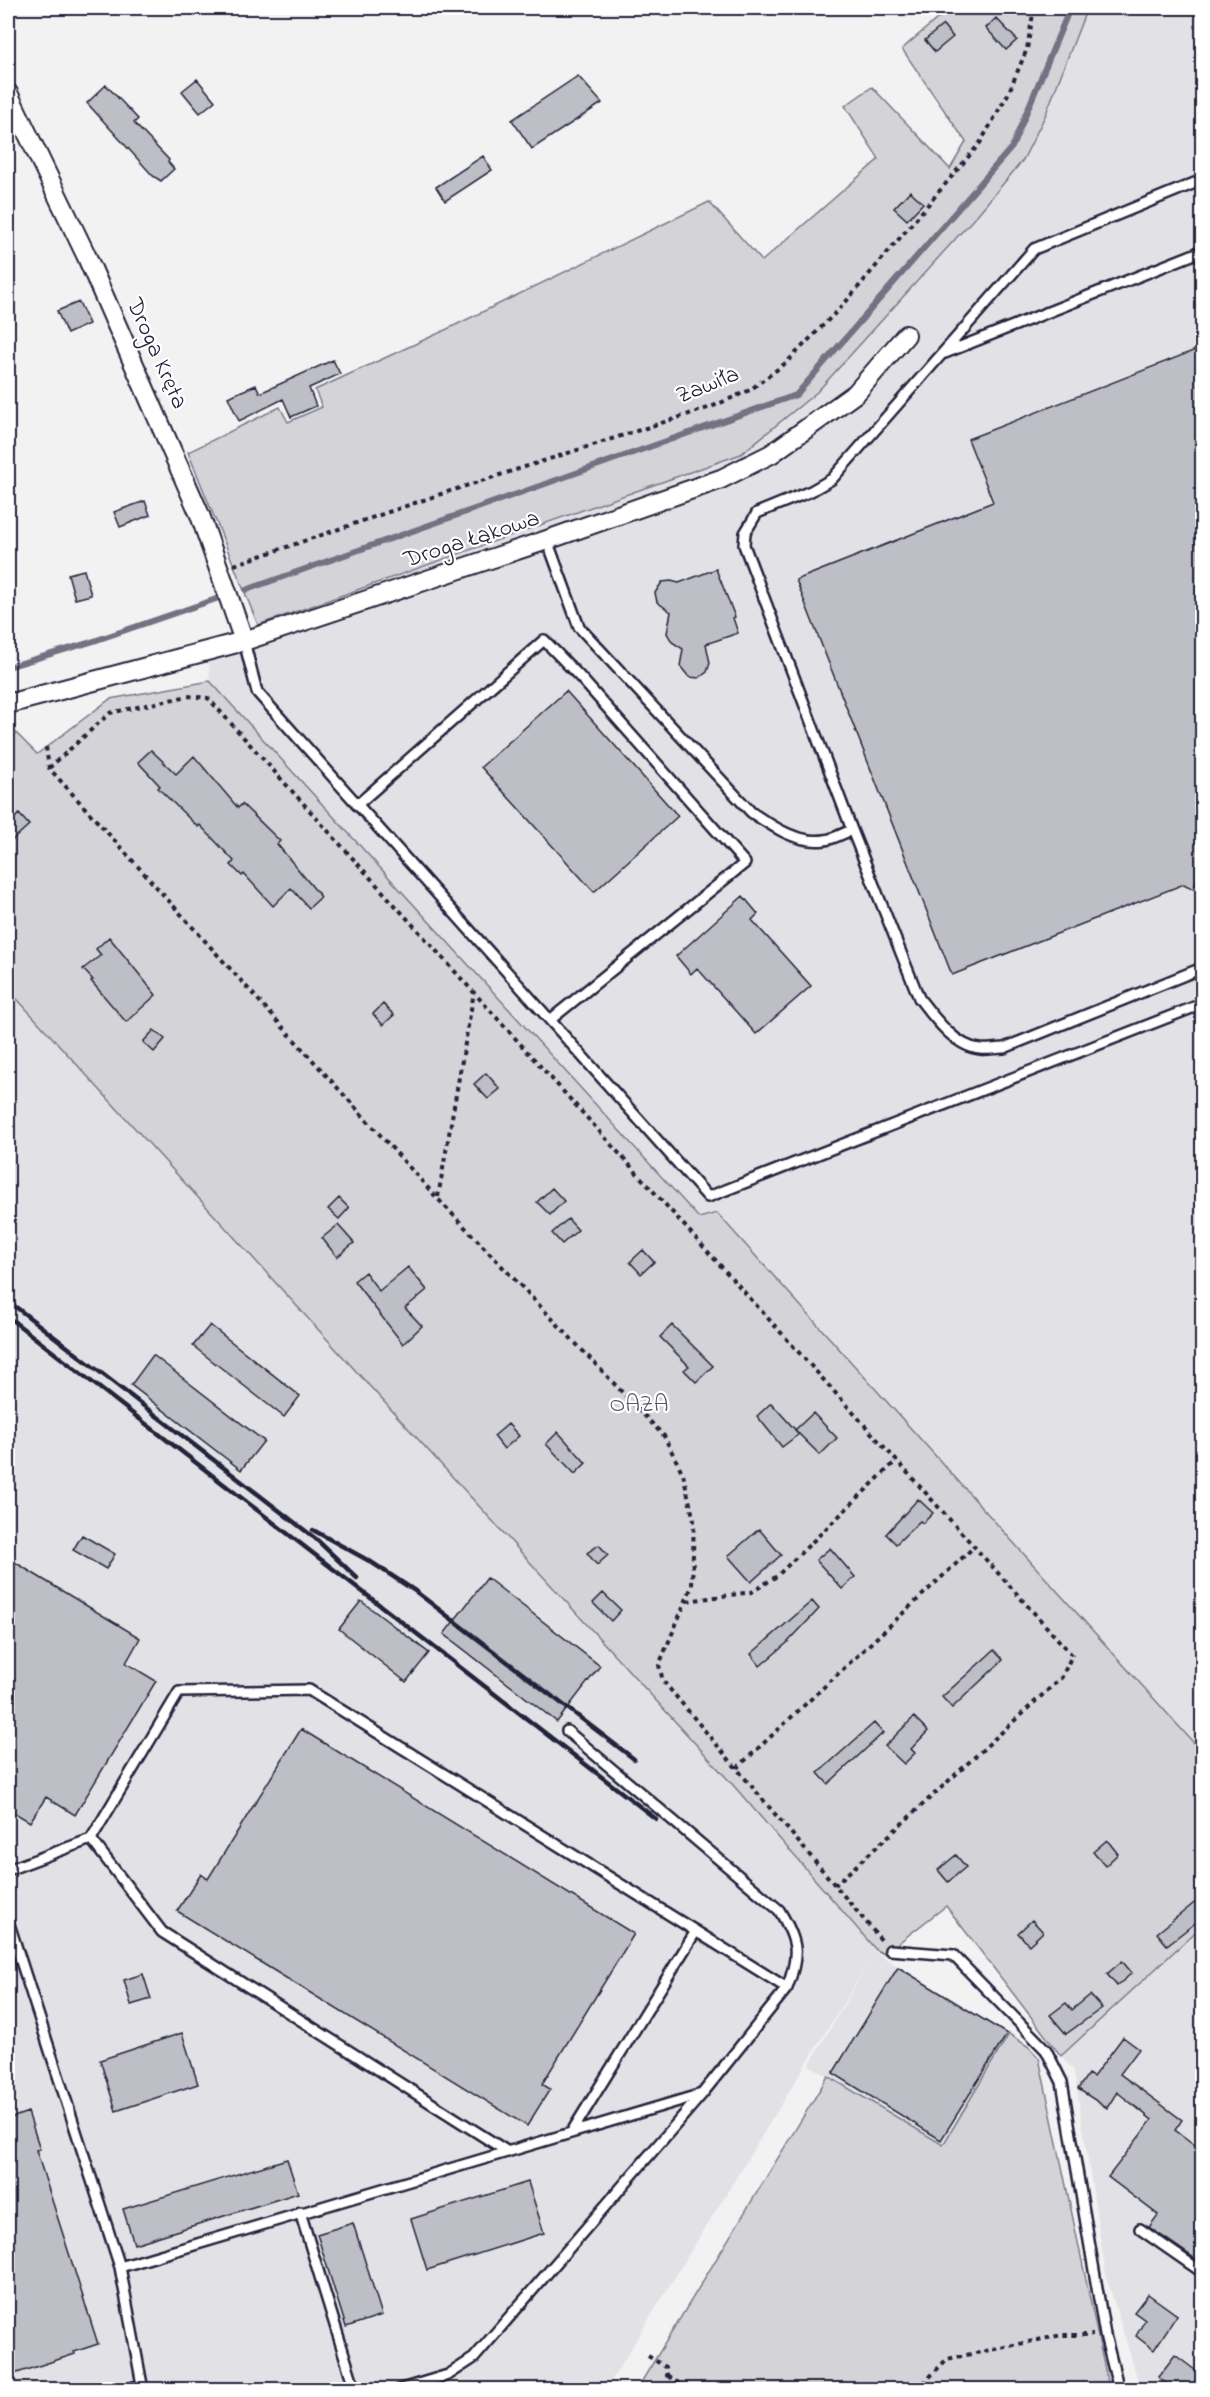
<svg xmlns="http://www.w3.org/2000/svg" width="1210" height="2397" font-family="'Indie Flower',sans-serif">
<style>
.built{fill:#e2e2e6}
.green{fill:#d3d3d8;stroke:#7a7a8a;stroke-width:1.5}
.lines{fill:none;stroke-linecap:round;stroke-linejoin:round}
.stream{stroke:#727282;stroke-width:6}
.building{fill:#bebec6;stroke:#22223b;stroke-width:1.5}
.service-casing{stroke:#22223b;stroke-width:14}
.minor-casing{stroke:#22223b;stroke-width:22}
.path{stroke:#22223b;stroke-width:4;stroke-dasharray:4.5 4.5;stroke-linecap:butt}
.service{stroke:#fff;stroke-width:9}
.minor{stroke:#fff;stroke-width:18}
.rail{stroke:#22223b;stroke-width:4.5}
.labels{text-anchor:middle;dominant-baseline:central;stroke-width:4.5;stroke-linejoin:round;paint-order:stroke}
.street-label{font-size:24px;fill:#22223b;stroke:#fff}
.park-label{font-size:24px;fill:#57576a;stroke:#fff}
</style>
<rect width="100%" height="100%" fill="#f2f2f3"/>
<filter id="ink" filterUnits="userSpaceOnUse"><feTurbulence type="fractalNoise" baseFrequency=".0167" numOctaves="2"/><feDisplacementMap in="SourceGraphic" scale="12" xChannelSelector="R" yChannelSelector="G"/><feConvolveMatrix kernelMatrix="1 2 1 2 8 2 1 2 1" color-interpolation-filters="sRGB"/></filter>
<g filter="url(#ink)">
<path class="built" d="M1087,8H1202V1752L717,1213L699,1218L210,681L207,640L258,625L741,454L817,392L977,215L1023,160L1045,116Z
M8,989L733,1785L876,1950L875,1952L1009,2034L943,2145L809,2065L870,1960L606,2389H8Z
M1202,1926V2389L1141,2390L1106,2276L1074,2071L1061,2056Z"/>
<path class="green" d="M950,8H1087L1045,116L1023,160L977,215L817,392L741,454L258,625L188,452L280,407L288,422L322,407L315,390L439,333L709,202L762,261L879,159L845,106L872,87L950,169L966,142L902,49Z
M210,681L699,1218L717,1213L1202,1752V1926L1061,2056L946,1906L884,1954L876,1950L733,1785L8,989V725L37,754L110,699Z
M1009,2034L1029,2047L1039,2058L1109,2389H637L828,2076L943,2145Z"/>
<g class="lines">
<path class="stream" d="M246,590L796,395L1012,147L1070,8
M8,667L91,642L219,598"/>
</g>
<path class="building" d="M996,18L1017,40L1006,50L986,28Z
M943,25L953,37L935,52L925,40Z
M578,76L602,103L532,149L512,120Z
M197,79L215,101L200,113L182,91Z
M106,85L138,119L134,123L169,160L168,162L174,169L161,181L153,176L87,103Z
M483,156L492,170L445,201L436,187Z
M910,191L923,203L907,220L894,208Z
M79,302L89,324L67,334L57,311Z
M1203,347V880L1198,878L1193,889L1184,884L952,975L796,580L993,502L968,439Z
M333,360L340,374L309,388L316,406L291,417L283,399L239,421L228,397L256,385L260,393Z
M145,501L150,515L120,527L114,512Z
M716,569L735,617L733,618L738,633L706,644L710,663L707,672L699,678L689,677L680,666L683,649L672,642L667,633L671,612L657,602L655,593L662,582L671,581L679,583Z
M84,570L91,595L75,599L68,574Z
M566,691L678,816L594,892L481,767Z
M151,750L176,774L194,756L238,808L242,804L280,841L277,844L321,897L309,908L291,888L273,906L244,874L242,876L231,865L234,861L200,825L198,827L158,788L160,786L138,762Z
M19,814L29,825L8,844V824Z
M743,896L758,914L752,920L811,986L756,1034L697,968L691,974L676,956Z
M109,937L156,995L126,1022L91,981L93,980L83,969L101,955L96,949Z
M383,1004L394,1015L383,1025L373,1014Z
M154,1030L165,1039L154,1052L143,1042Z
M486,1073L500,1089L488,1099L474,1084Z
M552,1188L564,1201L550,1215L537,1202Z
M339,1198L349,1208L339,1219L328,1209Z
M568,1219L578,1230L562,1244L552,1233Z
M338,1225L354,1243L337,1257L322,1238Z
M643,1250L654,1262L641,1274L630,1262Z
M408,1267L427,1290L405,1308L422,1326L403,1344L354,1281L365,1272L379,1291Z
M210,1325L300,1396L284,1417L193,1346Z
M672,1325L713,1366L696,1382L684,1370L689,1366L660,1337Z
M153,1355L264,1441L241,1470L131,1385Z
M771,1403L799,1434L782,1447L757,1416Z
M813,1413L837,1438L820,1455L795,1430Z
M508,1424L519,1436L504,1449L494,1436Z
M558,1432L586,1463L575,1474L546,1444Z
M918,1499L933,1513L923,1523L920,1521L896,1544L886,1534Z
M759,1529L781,1555L751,1582L728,1556Z
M82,1535L115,1554L106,1569L73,1550Z
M599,1545L608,1555L597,1565L587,1553Z
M830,1548L855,1577L842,1589L816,1560Z
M16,1563L140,1638L126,1663L156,1681L75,1815L46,1797L30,1822L8,1809V1577Z
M487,1578L600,1666L557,1722L444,1634Z
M603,1593L621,1610L611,1621L593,1603Z
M361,1601L429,1653L406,1682L339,1629Z
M812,1601L819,1609L787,1643L760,1666L751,1654Z
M994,1650L1003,1660L952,1708L942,1697Z
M914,1717L928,1731L911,1749L915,1753L904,1764L885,1746Z
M874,1723L883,1733L828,1784L818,1773Z
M301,1729L634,1934L542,2084L550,2089L527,2126L177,1911L201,1874L208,1879Z
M1107,1840L1118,1854L1105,1866L1093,1852Z
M956,1855L966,1867L948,1882L938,1870Z
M1203,1896V1917L1167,1945L1157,1933Z
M1032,1920L1043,1932L1029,1945L1018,1933Z
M1122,1961L1132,1973L1117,1986L1107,1974Z
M898,1967L1007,2034L941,2140L833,2073Z
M143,1974L151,1999L131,2005L124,1980Z
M1090,1995L1102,2008L1066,2034L1050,2015L1066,2003L1072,2010Z
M182,2033L198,2084L116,2111L100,2060Z
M1123,2037L1139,2049L1120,2074L1182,2120L1175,2130L1203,2151V2264L1149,2227L1158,2215L1108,2177L1152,2120L1117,2092L1107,2108L1078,2089L1088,2074L1093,2077Z
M28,2112L40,2149L36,2150L98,2344L74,2352L75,2354L8,2376V2119Z
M287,2159L298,2193L134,2244L123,2209Z
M528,2182L544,2233L427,2270L411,2219Z
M353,2223L382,2315L346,2327L317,2234Z
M1148,2294L1177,2315L1154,2350L1136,2336L1145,2320L1134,2312Z
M1175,2355L1203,2376V2390H1174L1158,2377Z"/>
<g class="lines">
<defs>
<path id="service" d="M1202,180L1034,249L832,479L811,491L757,513L745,533L744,545L852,830L919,998C933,1016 955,1047 980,1049C987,1050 996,1048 1004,1048L1202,968
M945,353L1202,251
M547,540L579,627L751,812C772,826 797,844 825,840C834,839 843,833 852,830
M244,641L257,692L708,1197L1202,1004
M357,805L544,640L580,677L745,863L550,1020
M567,1731L779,1910C798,1941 800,1954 787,1988
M91,1839L162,1932L508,2152
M8,1870L91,1839L179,1692L309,1690L787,1988L702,2094L120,2267
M8,1921L120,2267L143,2390
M890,1950L953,1955L1046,2050L1062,2082L1105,2335L1119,2390
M571,2133L696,1931
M300,2212L355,2390
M1140,2229L1202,2272
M125,2390L142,2384
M398,2390L448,2375L474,2358L702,2094"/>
<path id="minor" d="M8,93L86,255L200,515L244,641
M8,704L244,641L547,540L721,479L771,454L856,393L906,335"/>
</defs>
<use href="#service" class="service-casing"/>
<use href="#minor" class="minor-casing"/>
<path class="path" d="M234,565L444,493L711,407L750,390L787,362L844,304L980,143L1008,94L1027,49L1034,8
M46,747L49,768L437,1198L664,1436L683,1474L694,1521L692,1586L659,1665L663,1681L882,1941
M49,768L110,713L188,696L208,698L1072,1655L1062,1677L835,1885
M438,1197L474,992
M687,1601L752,1592L777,1576L897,1460
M737,1768L975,1546
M648,2356L666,2367L669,2390
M668,2376L689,2390
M917,2390L947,2359L1062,2335H1093"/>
<use href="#service" class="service"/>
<use href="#minor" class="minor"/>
<path class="rail" d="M8,1301L316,1539L357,1578
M8,1317L656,1819
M313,1530L371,1562L415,1591L634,1759"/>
</g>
</g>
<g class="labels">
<g class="street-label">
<text transform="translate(156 354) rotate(66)">Droga Kręta</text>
<text transform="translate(708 386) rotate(-22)">Zawiła</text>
<text transform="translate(472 540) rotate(-18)">Droga Łąkowa</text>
</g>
<g class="park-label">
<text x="639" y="1405">OAZA</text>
</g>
</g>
<rect width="1210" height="2397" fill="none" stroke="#fff" stroke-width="30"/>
<rect x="15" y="15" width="1180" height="2367" fill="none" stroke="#22223b" stroke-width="2" filter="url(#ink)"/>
</svg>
